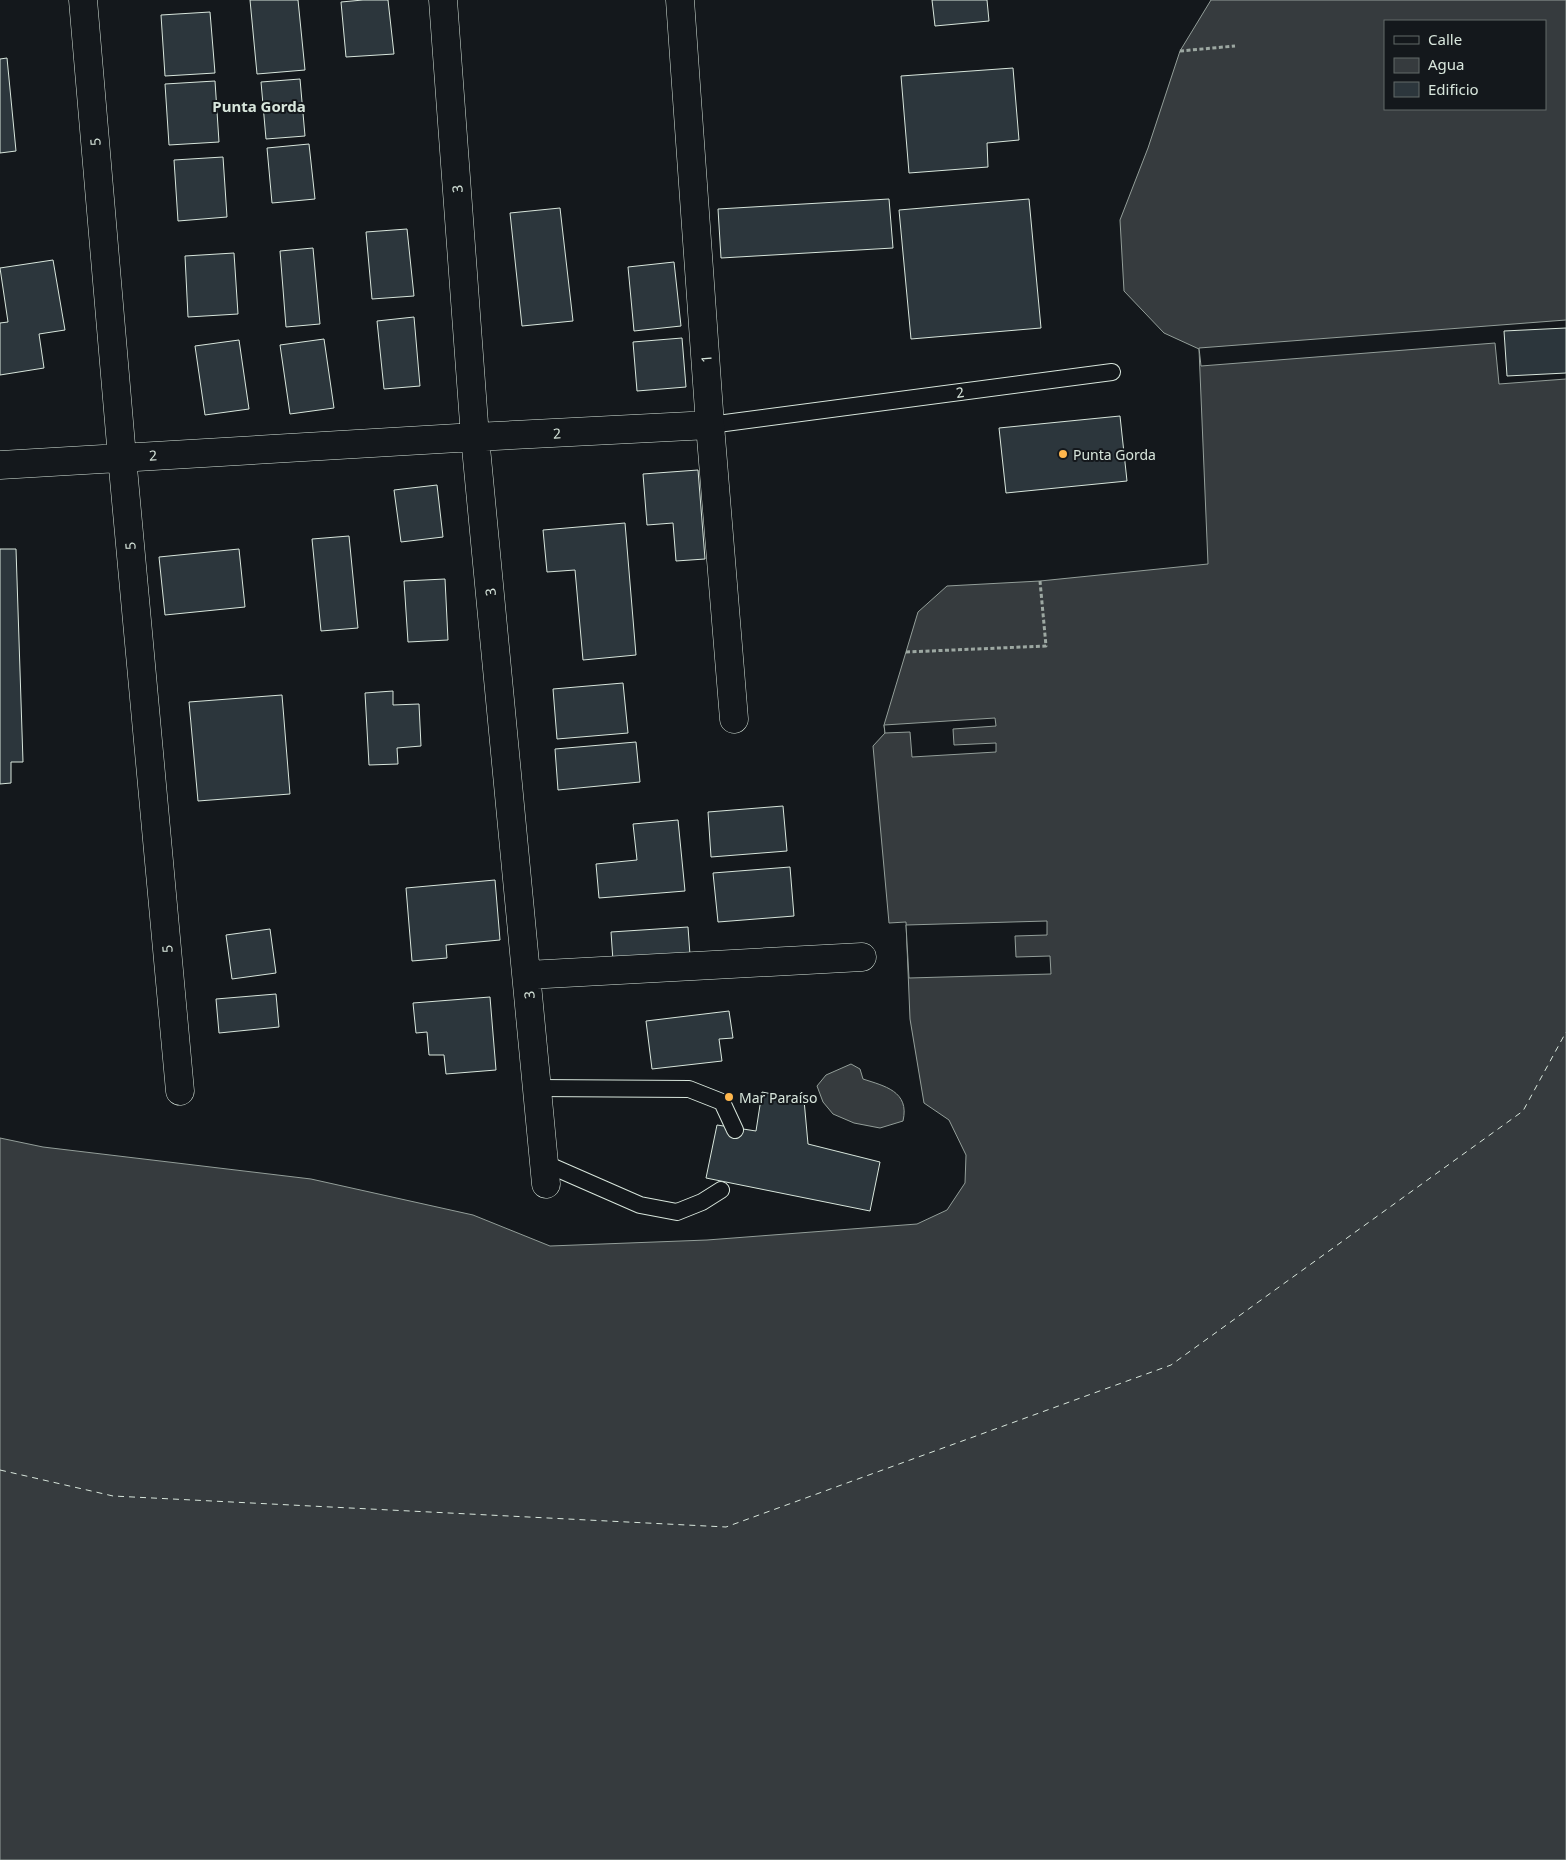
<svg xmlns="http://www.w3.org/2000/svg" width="1566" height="1860" font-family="'Noto Sans',sans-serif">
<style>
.water{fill:#363b3e;stroke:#939e99;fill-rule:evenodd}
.pier{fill:#14181c;stroke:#939e99}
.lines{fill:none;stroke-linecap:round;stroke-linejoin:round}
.ferry{stroke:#d8e6dc;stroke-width:1;stroke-dasharray:6 5;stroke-linecap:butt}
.building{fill:#2c363c;stroke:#d8e6dc}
.lane-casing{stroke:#d8e6dc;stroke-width:18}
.street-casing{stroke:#d8e6dc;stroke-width:29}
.path{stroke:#9da8a2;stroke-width:3;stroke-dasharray:4 2.5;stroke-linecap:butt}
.lane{stroke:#14181c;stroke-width:16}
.street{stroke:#14181c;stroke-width:28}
.poi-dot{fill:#ffb74d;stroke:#14181c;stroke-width:2}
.labels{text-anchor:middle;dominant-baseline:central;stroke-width:4;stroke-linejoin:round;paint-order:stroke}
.street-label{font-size:14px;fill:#d8e6dc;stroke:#14181c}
.poi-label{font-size:14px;fill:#d8e6dc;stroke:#14181c;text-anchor:start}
.neighbourhood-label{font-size:15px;font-weight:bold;fill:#d8e6dc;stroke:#14181c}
</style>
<rect width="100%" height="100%" fill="#14181c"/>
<path class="water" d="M1211,0H1566V1860H0V1138L43,1147L311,1179L473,1215L550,1246L707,1240L917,1224L947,1210L965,1183L966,1155L949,1120L924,1103L910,1019L906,922L889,923L873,746L885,733L884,725L918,612L947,586L1040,581L1208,564L1199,349L1164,333L1124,291L1120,220L1148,148L1180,51ZM1385,21H1545V109H1385Z
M851,1064L860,1069L863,1079C884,1086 910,1091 903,1121L880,1128L854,1123L833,1114L823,1102L817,1086L826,1075Z"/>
<path class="pier" d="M1566,320V379L1499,384L1495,343L1201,366L1199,348Z
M995,718L996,726L953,729L954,745L996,743V752L912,757L910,732L885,733L884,725Z
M1047,921V935L1015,936L1016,957L1050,956L1051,974L909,978L906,925Z"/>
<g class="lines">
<path class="ferry" d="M0,1470L113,1496L726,1527L1171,1365L1523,1111L1566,1032"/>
</g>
<path class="building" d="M250,0H298L305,70L257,74Z
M363,0H388L394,54L346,57L341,2Z
M932,0H987L989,21L935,26Z
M210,12L215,73L165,76L161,15Z
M7,58L16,151L0,153V59Z
M1013,68L1019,140L987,143L988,167L909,173L901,76Z
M300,79L305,136L266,139L261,82Z
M215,81L219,142L169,145L165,84Z
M309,144L315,199L272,203L267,148Z
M223,157L227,217L178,221L174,160Z
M889,199L893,248L721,258L718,209Z
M1029,199L1041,328L911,339L899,210Z
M560,208L573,321L522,326L510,213Z
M407,229L414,296L372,299L366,232Z
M313,248L320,324L286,327L280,251Z
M234,253L238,314L188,317L185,256Z
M53,260L65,330L39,334L44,368L0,375V323L8,322L0,268Z
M674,262L681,326L634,331L628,267Z
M414,317L420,386L384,389L377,321Z
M1566,328V373L1507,376L1504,331Z
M682,338L686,387L637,391L633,342Z
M324,339L334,408L290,414L280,345Z
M239,340L249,409L205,415L195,346Z
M1120,416L1127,481L1006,493L999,428Z
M698,470L705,559L676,561L673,523L647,525L643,474Z
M437,485L443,537L401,542L394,490Z
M625,523L636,655L583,660L575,570L547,572L543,530Z
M349,536L358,628L321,631L312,539Z
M0,549H16L23,762H11V783L0,784Z
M239,549L245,607L165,615L159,557Z
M445,579L448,640L408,642L404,581Z
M623,683L628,733L557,739L553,689Z
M393,691V705L419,704L421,746L397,748L398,764L369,765L365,693Z
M282,695L290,794L198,801L189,702Z
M636,742L640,782L558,790L555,749Z
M783,806L787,851L711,857L708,812Z
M678,820L685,891L599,898L596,864L637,860L633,824Z
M790,867L794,916L718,922L713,873Z
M495,880L500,940L446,945L447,958L412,961L406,888Z
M688,927L690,955L613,961L611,932Z
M270,929L276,973L232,979L226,935Z
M276,994L279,1027L219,1033L216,999Z
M490,997L496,1070L446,1074L444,1055H429L427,1032L416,1033L413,1003Z
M729,1011L733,1038L719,1039L722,1061L652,1069L646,1021Z
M762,1092L804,1100L808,1144L880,1162L870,1211L706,1178L717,1125L756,1131Z"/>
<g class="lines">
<defs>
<path id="lane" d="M710,425L1112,372
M537,1088L689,1089L722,1102L735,1130
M544,1163L640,1205L677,1212L702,1202L721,1190"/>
<path id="street" d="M83,0L122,457L180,1091
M443,0L475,437L546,1184
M680,0L710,425L734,719
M0,465L475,437L710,425
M527,975L862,957"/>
</defs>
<use href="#lane" class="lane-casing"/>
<use href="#street" class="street-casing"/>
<path class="path" d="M1180,51L1235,46
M906,652L1046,646L1040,581"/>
<use href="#lane" class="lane"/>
<use href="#street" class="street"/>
</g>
<g class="poi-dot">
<circle cx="1063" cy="454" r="5"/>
<circle cx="729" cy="1097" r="5"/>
</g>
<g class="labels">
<g class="street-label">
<text transform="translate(95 142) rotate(-95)">5</text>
<text transform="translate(457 189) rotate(-94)">3</text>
<text transform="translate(706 359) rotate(-94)">1</text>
<text transform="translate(960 392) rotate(-8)">2</text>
<text transform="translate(557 433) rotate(-3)">2</text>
<text transform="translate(153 455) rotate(-3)">2</text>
<text transform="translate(130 546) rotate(-95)">5</text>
<text transform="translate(490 592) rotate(-96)">3</text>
<text transform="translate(167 949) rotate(-95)">5</text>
<text transform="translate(529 995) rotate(-95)">3</text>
</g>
<g class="poi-label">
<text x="1073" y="454">Punta Gorda</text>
<text x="739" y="1097">Mar Paraíso</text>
</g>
<g class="neighbourhood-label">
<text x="259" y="106">Punta Gorda</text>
</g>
</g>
<rect x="1384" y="20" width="162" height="90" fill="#14181c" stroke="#626a69"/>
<rect x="1394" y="36" width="25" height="8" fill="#14181c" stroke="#626a69"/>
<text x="1428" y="45" font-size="15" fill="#d8e6dc">Calle</text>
<rect x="1394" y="58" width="25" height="15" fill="#363b3e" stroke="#626a69"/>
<text x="1428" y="70" font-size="15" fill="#d8e6dc">Agua</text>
<rect x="1394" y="82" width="25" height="15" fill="#2c363c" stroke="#626a69"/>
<text x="1428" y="95" font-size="15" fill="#d8e6dc">Edificio</text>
</svg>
